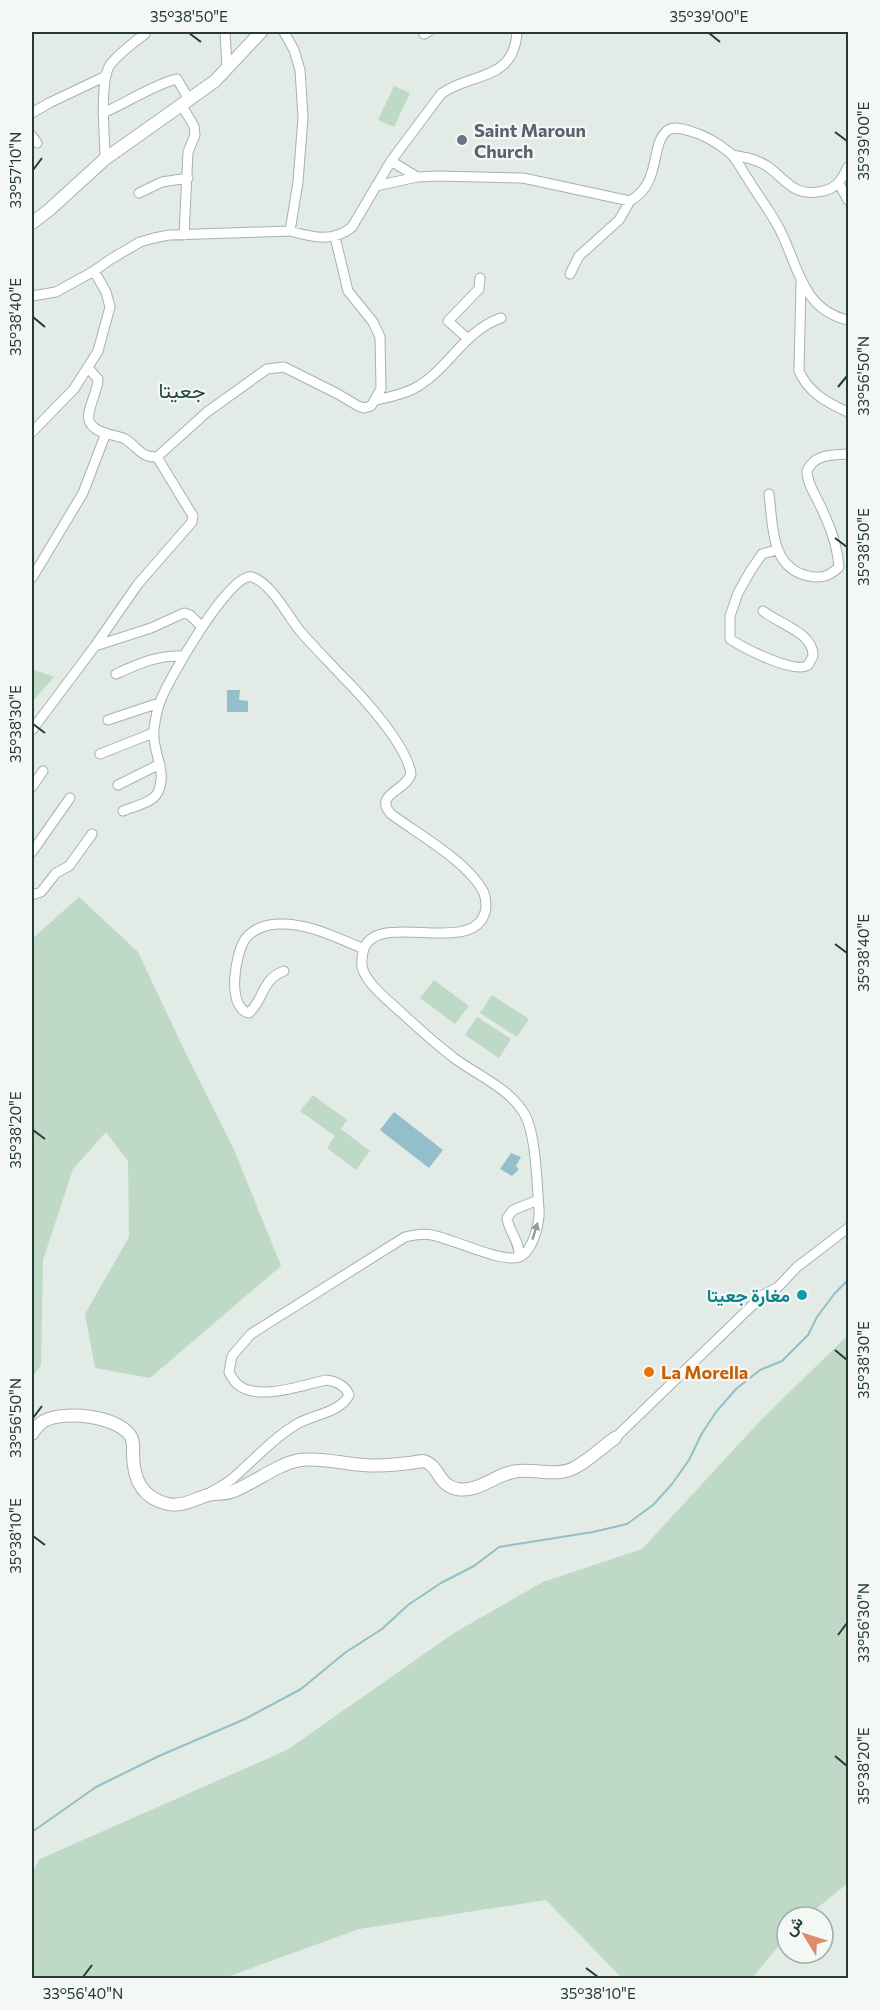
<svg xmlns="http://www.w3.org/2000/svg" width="880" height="2010" font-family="Commissioner,Vazirmatn,sans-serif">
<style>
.green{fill:#bed9c6}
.water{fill:#92bfc9}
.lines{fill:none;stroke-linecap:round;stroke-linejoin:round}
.stream{stroke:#92bfc9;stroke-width:2}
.minor-casing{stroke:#a6b2ae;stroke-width:11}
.tertiary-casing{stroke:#a6b2ae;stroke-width:14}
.minor{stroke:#fff;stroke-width:9}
.tertiary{stroke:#fff;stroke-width:12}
.oneway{fill:#929c9a}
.ticks{fill:none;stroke:#253a35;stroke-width:2}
.worship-dot{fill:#6b7280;stroke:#f3f8f5;stroke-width:2}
.culture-dot{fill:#0f9aa8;stroke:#f3f8f5;stroke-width:2}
.food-dot{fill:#e8710a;stroke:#f3f8f5;stroke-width:2}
.labels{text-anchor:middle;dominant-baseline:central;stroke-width:4.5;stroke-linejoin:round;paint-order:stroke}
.worship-label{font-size:18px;font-weight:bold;fill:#5b616d;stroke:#f3f8f5;text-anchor:start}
.culture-label{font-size:18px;font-weight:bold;fill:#0d838f;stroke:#f3f8f5;text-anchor:end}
.food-label{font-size:18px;font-weight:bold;fill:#c56008;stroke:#f3f8f5;text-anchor:start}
.quarter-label{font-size:21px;fill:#234941;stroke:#f3f8f5}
.neatline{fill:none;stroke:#253a35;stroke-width:2}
.ticks-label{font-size:15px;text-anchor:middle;fill:#253a35}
</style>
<rect width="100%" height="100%" fill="#e3ebe7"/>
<path class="green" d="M394,86L410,93L394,127L378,120Z
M32,669L54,677L32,702Z
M79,897L138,952L188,1058L235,1152L281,1266L150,1378L95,1368L85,1314L129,1237L128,1161L106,1132L73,1169L43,1260L41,1365L32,1378V939Z
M434,980L469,1006L455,1024L420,998Z
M492,995L529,1019L517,1037L480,1013Z
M477,1017L511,1039L499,1058L465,1035Z
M313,1095L347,1120L341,1129L370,1151L356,1170L327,1148L335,1136L300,1111Z
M848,1335V1883L806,1917H787V1936L752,1978H622L546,1900L359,1929L224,1978H32V1873L40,1859L287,1750L454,1633L543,1582L642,1549L761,1420Z"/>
<path class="water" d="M227,690H240L239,700L248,701V712H227Z
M394,1112L443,1150L429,1168L380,1130Z
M511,1153L521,1157L516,1166L519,1169L512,1176L500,1169Z"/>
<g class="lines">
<path class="stream" d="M32,1832L96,1787L159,1756L245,1719L301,1689L346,1652L382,1629L408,1605L441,1583L474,1566L499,1547L593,1532L627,1524L653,1505L672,1484L689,1460L701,1435L716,1412L736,1389L760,1370L782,1361L808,1335L817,1317L835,1293L848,1280"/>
<defs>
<path id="minor" d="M225,32L227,68
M284,32L294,50L300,70L303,117L298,182L290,231
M424,34L428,32
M182,106L194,126L195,135L188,152L184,235
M32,113L49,103L106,76
M103,113C124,104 157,83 177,79L190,101
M32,136L37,143
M732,155C744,157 756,159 767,166C788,181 794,198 823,191C837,188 842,179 848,167
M105,159C105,137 99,82 110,65C119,53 133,43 145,34
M391,161L417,177
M839,184L848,200
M376,186L417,177L438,176L523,178L630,201C663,182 649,144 668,130C674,126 683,129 690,131C704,135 718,143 730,153C737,159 742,171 748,179C758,196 771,212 780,230C798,265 802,310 848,320
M139,193L162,182L188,178
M570,274L579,256L619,220L630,201
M801,283L799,371C808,392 827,403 848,412
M32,296L56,292L94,271L111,259L140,242L154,238L169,235L290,231C312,237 333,243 352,227L391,161L441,94C471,72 514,82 517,32
M468,339L448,321L479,289L480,278
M376,400C389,397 401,395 413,389C447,372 463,331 501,318
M32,432L74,389L98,351L110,307L106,292L94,271
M157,457L207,412L267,369L284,367L338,394L358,406L364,408L371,406L381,389L380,337L373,322L348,291L335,237
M769,494C773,524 770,569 809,576C821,579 830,576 839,567C837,543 829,524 819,503C814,493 807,482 807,471C814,454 832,455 848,454
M32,578L83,493L106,433
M763,611C779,624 814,633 813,656C811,659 810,663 808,665C795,675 742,647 730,639V616L738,593L751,570L762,554L777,550
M95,646L151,628L184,613L190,615L202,627
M116,674C138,664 157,655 182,656
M108,720L159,703
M32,730L95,646L138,584L192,522L193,516L157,457C141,458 137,446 125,439C114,434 93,434 89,420C86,411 98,391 98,379L88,368
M100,754L153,733
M118,785L160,764
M32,787L43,771
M123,811C134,806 153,803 158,792C168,771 151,750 154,729C155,721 157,710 160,702C167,682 230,571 252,577C271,583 288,616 300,631C313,646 327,660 341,675C362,696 407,745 411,774C406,791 373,794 391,814C418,834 470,863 484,893C486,900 487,909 484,915C468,956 373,908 363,952C362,957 361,965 363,970C368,985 391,1003 403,1014C419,1029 436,1044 454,1058C477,1075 511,1089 525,1115C536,1135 537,1185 539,1209C540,1222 533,1252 519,1257C501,1263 453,1239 432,1235C423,1233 413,1235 405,1237L251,1334L232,1356L229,1372C231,1376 234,1381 237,1384C257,1402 303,1385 326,1380C336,1381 346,1386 349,1395C340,1413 314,1414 297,1424C272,1439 254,1460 232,1479C225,1485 216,1489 208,1494
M32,852L70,798
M32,895L41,892L56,873L69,866L92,834
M284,971C261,980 265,998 249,1013C226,1008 235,952 246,938C254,928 268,924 279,924C309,923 337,938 364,949
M519,1257C520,1241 509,1232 507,1218L513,1210L538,1200
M615,1438L763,1295L778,1287L797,1267L848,1228"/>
<path id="tertiary" d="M32,223L49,210L105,159L215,81L261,32
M32,1434C35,1429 39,1424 44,1421C65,1410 115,1416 130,1435C134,1441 133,1446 133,1453C133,1478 141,1498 168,1504C183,1507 194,1499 208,1495C216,1493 226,1495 234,1491C256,1482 277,1464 300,1460C322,1457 343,1464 364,1465C383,1467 404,1464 423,1461C440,1465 437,1485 457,1489C480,1493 497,1472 519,1471C537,1469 556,1477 574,1468C588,1461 601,1448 615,1438"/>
</defs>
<use href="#minor" class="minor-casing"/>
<use href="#tertiary" class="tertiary-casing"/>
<use href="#minor" class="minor"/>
<use href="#tertiary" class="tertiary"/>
</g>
<defs><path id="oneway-solid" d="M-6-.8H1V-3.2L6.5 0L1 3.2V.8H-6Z" transform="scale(1.5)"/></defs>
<use class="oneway" href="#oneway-solid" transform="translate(535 1231) rotate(-73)"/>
<path class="ticks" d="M189,33L201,42M709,33L720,42M835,132L847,141M33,170L42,158M33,317L45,327M838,387L847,376M835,538L847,547M33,724L45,733M835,944L847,953M33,1130L45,1139M835,1350L847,1360M33,1418L42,1406M33,1536L45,1545M838,1635L847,1623M835,1756L847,1766M586,1968L598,1977M83,1977L92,1965"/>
<circle class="worship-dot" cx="462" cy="140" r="6"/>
<circle class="culture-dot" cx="802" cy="1295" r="6"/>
<circle class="food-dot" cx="649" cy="1372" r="6"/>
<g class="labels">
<g class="worship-label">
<text x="474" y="130">Saint Maroun<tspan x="474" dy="21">Church</tspan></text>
</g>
<g class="culture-label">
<text x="790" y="1295">مغارة جعيتا</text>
</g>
<g class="food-label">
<text x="661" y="1372">La Morella</text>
</g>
<g class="quarter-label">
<text x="182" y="389">جعيتا</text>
</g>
</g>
<rect width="880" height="2010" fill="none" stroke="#f3f8f5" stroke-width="66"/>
<g transform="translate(805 1935) rotate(308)"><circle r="28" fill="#f3f8f5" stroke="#a1aca8" stroke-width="1.5"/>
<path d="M0-4.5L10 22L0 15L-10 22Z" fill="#e08b6b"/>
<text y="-9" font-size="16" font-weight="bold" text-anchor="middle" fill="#253a35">ش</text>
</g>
<rect x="33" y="33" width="814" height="1944" class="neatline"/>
<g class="ticks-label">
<text x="189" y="22">35°38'50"E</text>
<text x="709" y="22">35°39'00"E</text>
<text transform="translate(864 141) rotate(-90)" y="5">35°39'00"E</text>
<text transform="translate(16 170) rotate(-90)" y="5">33°57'10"N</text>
<text transform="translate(16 317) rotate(-90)" y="5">35°38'40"E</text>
<text transform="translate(864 376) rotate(-90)" y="5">33°56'50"N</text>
<text transform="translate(864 547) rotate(-90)" y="5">35°38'50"E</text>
<text transform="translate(16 724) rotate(-90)" y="5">35°38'30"E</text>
<text transform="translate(864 953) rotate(-90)" y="5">35°38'40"E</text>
<text transform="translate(16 1130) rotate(-90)" y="5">35°38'20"E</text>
<text transform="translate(864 1360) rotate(-90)" y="5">35°38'30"E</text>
<text transform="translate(16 1418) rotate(-90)" y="5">33°56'50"N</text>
<text transform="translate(16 1536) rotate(-90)" y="5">35°38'10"E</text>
<text transform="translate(864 1623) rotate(-90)" y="5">33°56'30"N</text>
<text transform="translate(864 1766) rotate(-90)" y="5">35°38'20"E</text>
<text x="83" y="1999">33°56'40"N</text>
<text x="598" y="1999">35°38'10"E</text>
</g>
</svg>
